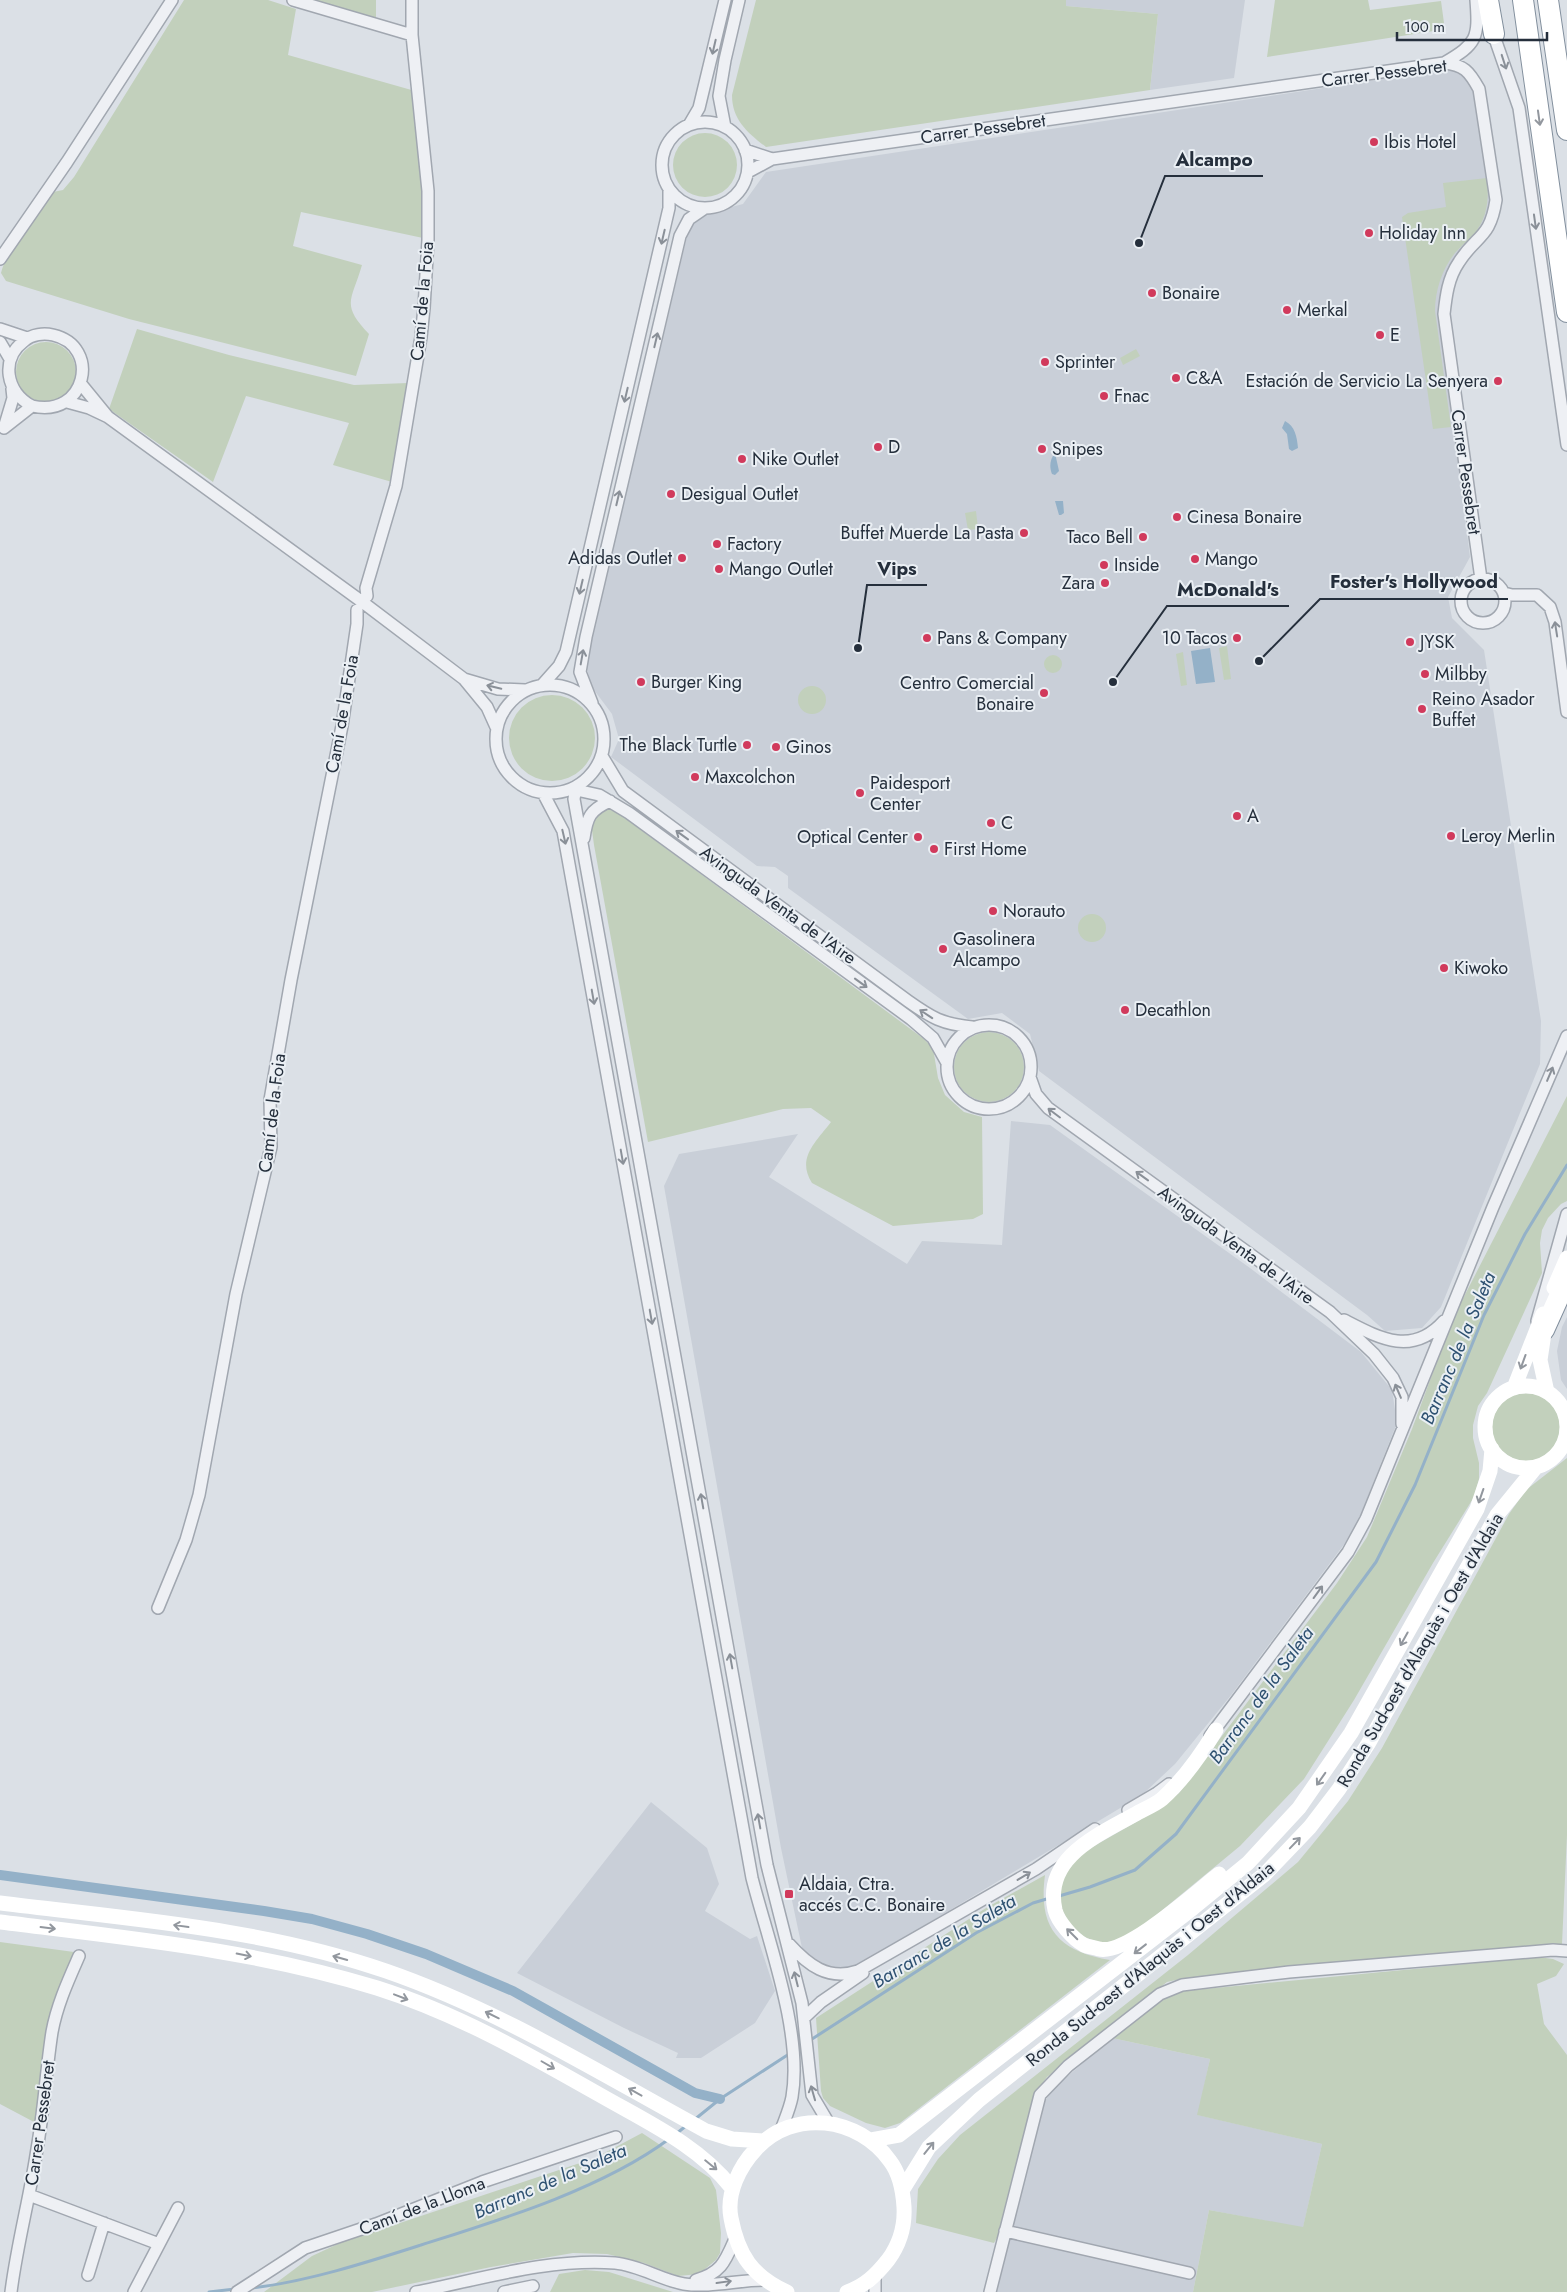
<svg xmlns="http://www.w3.org/2000/svg" width="1567" height="2292" font-family="Jost,sans-serif">
<style>
.built{fill:#c9cfd8}
.green{fill:#c2d0bc}
.water{fill:#94b1c8}
.lines{fill:none;stroke-linecap:round;stroke-linejoin:round}
.stream{stroke:#94b1c8;stroke-width:3}
.canal{stroke:#94b1c8;stroke-width:10}
.street-casing{stroke:#a1a7b0;stroke-width:14}
.highway-casing{stroke:#828f9d;stroke-width:22}
.street{stroke:#eef0f4;stroke-width:11}
.secondary{stroke:#fff;stroke-width:15}
.highway{stroke:#fff;stroke-width:20}
.oneway{stroke:#8a9098}
.oneway2{stroke:#92979e}
.poi-dot{fill:#d13a5c;stroke:#eaeff4;stroke-width:2}
.labels{text-anchor:middle;dominant-baseline:central;stroke-width:4;stroke-linejoin:round;paint-order:stroke}
.street-label{font-size:18px;fill:#252f3c;stroke:#eaeff4}
.poi-label{font-size:18px;fill:#252f3c;stroke:#eaeff4;text-anchor:start}
.water-label{font-size:19px;font-style:italic;fill:#2e5171;stroke:#eaeff4}
.leader{fill:none;stroke:#252f3c;stroke-width:2}
.callout-dot{fill:#252f3c;stroke:#eaeff4;stroke-width:2}
.callout-label{font-size:19px;text-anchor:middle;font-weight:bold;fill:#252f3c;stroke:#eaeff4;stroke-width:4;stroke-linejoin:round;paint-order:stroke}
</style>
<rect width="100%" height="100%" fill="#dbe0e6"/>
<path class="built" d="M1066,0H1245L1234,78L1150,90L1158,14L1066,6Z
M1456,68L1474,84L1491,195L1489,214L1482,229L1450,266L1442,286L1439,309L1470,557L1448,597L1452,618L1484,650L1541,1021L1540,1064L1441,1307L1422,1328L1385,1331L1367,1315L1039,1071L1030,1034L1002,1013L968,1019L788,888V876L775,867L757,866L611,757L619,739L612,714L591,686L586,664L689,228L704,214L743,204L766,172Z
M1011,1121L1050,1125L1250,1268L1361,1352L1392,1390L1397,1423L1354,1531L1232,1694L1175,1764L1142,1795L850,1970L826,1967L816,1961L802,1948L781,1848L664,1186L679,1154L798,1134L769,1177L907,1264L922,1241L1002,1245Z
M1567,1317V1389L1561,1380L1557,1351L1562,1327Z
M651,1802L707,1848L719,1884L705,1911L750,1939L757,1936L775,1991L755,2023L701,2058H676L678,2053L624,2028L517,1973Z
M1112,2038L1210,2059L1198,2115L1322,2144L1303,2228L1209,2210L1193,2292H996L1045,2101L1054,2088Z"/>
<path class="green" d="M184,0H268L296,9L288,55L415,91L423,169V238L301,212L293,246L362,265C352,300 340,304 369,334L356,376L129,319L6,281L1,273C6,250 38,212 53,192L63,190L74,177Z
M305,0H376V20Z
M756,0H1066V6L1158,14L1150,90L766,147C748,133 732,120 732,95Z
M1275,0H1368L1370,10L1441,1L1444,23L1440,30L1267,57Z
M673 165a32 32 0 1 1 64 0a32 32 0 1 1-64 0Z
M1487,178C1489,198 1488,217 1474,234C1468,240 1461,246 1455,253C1442,269 1435,291 1435,311L1451,427L1433,429L1402,217L1408,213L1446,207L1443,183Z
M137,329L229,355L354,385L408,383L392,482L333,465L349,423L246,396L213,482L109,409Z
M16 372a30 30 0 1 1 60 0a30 30 0 1 1-60 0Z
M1136,349L1140,356L1123,365L1120,358Z
M976,511L978,529L968,530L965,513Z
M1227,646L1231,679L1224,680L1219,648Z
M1183,652L1187,685L1181,686L1176,654Z
M1044 664a9 9 0 1 1 18 0a9 9 0 1 1-18 0Z
M798 700a14 14 0 1 1 28 0a14 14 0 1 1-28 0Z
M509 738a43 43 0 1 1 86 0a43 43 0 1 1-86 0Z
M608,809L618,813L924,1039L933,1048L938,1078L945,1095L964,1112L982,1117L983,1214L973,1219L893,1226L812,1183C796,1158 816,1142 831,1122L811,1108L783,1109L648,1142L594,845L591,823L599,812Z
M1078 928a14 14 0 1 1 28 0a14 14 0 1 1-28 0Z
M954 1067a35 35 0 1 1 70 0a35 35 0 1 1-70 0Z
M1567,1096V1201L1561,1204L1548,1218L1542,1230L1540,1243L1542,1273L1487,1393L1478,1406L1473,1425V1438L1479,1463V1479L1474,1497L1433,1563L1354,1700L1304,1779L1240,1846L1137,1931L1111,1943L1098,1942L1084,1937L1069,1924L1061,1908L1059,1887L1062,1876L1082,1853L1157,1810L1179,1793L1337,1583L1367,1537L1412,1429L1453,1318Z
M1492 1427a34 34 0 1 1 68 0a34 34 0 1 1-68 0Z
M1567,1458V1835L1562,1944L1176,1980L1167,1982L1047,2077L1033,2097L998,2236L994,2243L916,2223L918,2189L938,2159L960,2135L1188,1955L1298,1862L1348,1801L1382,1748L1509,1514L1526,1490Z
M1045,1875C1038,1928 1058,1951 1110,1960L900,2123L885,2128L866,2123L830,2106L823,2098L821,2091L816,2018L986,1908Z
M0,1942L74,1952L56,2002L40,2116L34,2122L0,2104Z
M1538,1957L1553,1959L1564,1964L1556,1976L1537,1984L1544,2024L1567,2055V2292H1193L1209,2210L1303,2227L1322,2144L1197,2115L1210,2059L1112,2038L1167,1997L1184,1991Z
M642,2133L710,2178L716,2190L721,2233L720,2253L716,2260L699,2274L678,2276L644,2263L607,2254L573,2253L491,2267L372,2292H264L312,2256L340,2243L595,2158Z
M585,2270L609,2272L673,2292H550L559,2274Z"/>
<path class="water" d="M1285,421C1295,426 1297,437 1298,448L1292,451L1289,449L1287,434L1282,428Z
M1055,453L1059,471L1055,475L1052,474C1049,467 1050,459 1055,453Z
M1055,501H1063L1064,513L1061,515H1059Z
M1210,648L1215,682L1196,684L1191,651Z"/>
<g class="lines">
<path class="stream" d="M1059,1896L1090,1887L1135,1870L1176,1834L1376,1562L1415,1485L1484,1315L1525,1234L1567,1165
M809,2041L976,1933L1033,1903L1050,1898
M694,2120L720,2099L789,2054
M676,2134L687,2125
M251,2288C306,2282 368,2262 421,2245C500,2220 602,2189 669,2139
M209,2292L235,2289"/>
<path class="canal" d="M0,1875L264,1911L312,1919L367,1934L426,1954L513,1991L695,2093L720,2099"/>
<defs>
<path id="street" d="M293,0L412,35
M1492,30L1519,108L1567,445
M1444,63C1477,44 1479,38 1476,0
M662 165a43 43 0 1 1 86 0a43 43 0 1 1-86 0Z
M689,125L699,108L725,0
M725,127L719,96L725,60L739,0
M745,150L772,159
M748,172L772,159L1444,63C1464,65 1469,71 1479,89L1496,200C1490,239 1477,234 1459,262C1448,278 1446,296 1444,314L1481,579
M0,259L67,162L172,0
M0,329L27,338
M0,342L10,359
M12,389L13,398L4,428L32,406C86,419 102,346 53,335C44,333 32,334 24,341C0,359 6,393 32,406
M67,402L89,408L108,417L81,384
M108,417L361,601L464,679L487,707L496,727
M1461 601a22 22 0 1 1 44 0a22 22 0 1 1-44 0Z
M1504,593L1512,595H1537L1550,607L1555,622L1567,712
M367,596L366,588L396,486L421,337L424,308L428,240V191L412,35V0
M464,679L498,689L525,690
M543,684L559,666L566,652L669,208V189
M496 739a54 54 0 1 1 108 0a54 54 0 1 1-108 0Z
M592,703L580,672L586,637L680,236L689,219L705,208
M602,756L623,791L908,1001C932,1018 942,1024 972,1027
M576,787L574,799L583,849L767,1865L802,2003L812,2095L828,2122
M572,789L599,795L629,813L911,1019L933,1038L946,1061
M543,793L563,831L752,1878C768,1941 803,2033 792,2097C790,2108 785,2119 781,2130
M584,838C587,817 590,810 610,801
M947 1067a42 42 0 1 1 84 0a42 42 0 1 1-84 0Z
M1030,1077L1036,1094L1048,1108L1330,1312L1374,1354L1393,1378L1402,1397V1424
M1344,1320C1379,1338 1412,1357 1444,1321
M1537,1321L1567,1214
M158,1608L186,1540L199,1495L236,1294L271,1147L270,1100L291,980L342,726L357,624V610
M1210,1736L1348,1552L1366,1519L1493,1207L1567,1036
M1128,1810L1157,1793L1169,1784
M789,1944C808,1965 828,1981 858,1971L1036,1869L1095,1829
M804,2018L821,2002L863,1973
M29,2195L159,2244
M1005,2231L1189,2273
M88,2275L104,2223
M696,2280C721,2273 725,2262 735,2239
M11,2292C17,2244 30,2197 37,2149C44,2110 46,2071 52,2032C57,2005 68,1981 79,1956
M134,2292L178,2208
M237,2292L305,2248L376,2224L482,2182L616,2137
M416,2292C482,2279 548,2258 615,2263C639,2265 661,2280 684,2284C710,2288 738,2280 764,2280
M504,2292L533,2286
M875,2292V2276
M990,2292L1040,2095L1068,2066L1160,1994L1182,1985L1289,1972L1553,1950L1567,1951"/>
<path id="highway" d="M1488,0L1494,34
M1523,0L1567,312
M1548,0L1567,130
M1544,1330L1567,1279"/>
</defs>
<use href="#street" class="street-casing"/>
<use href="#highway" class="highway-casing"/>
<use href="#street" class="street"/>
<path class="secondary" d="M1554,1288L1567,1258
M1546,1320L1540,1360L1547,1392
M1485 1427a41 41 0 1 1 82 0a41 41 0 1 1-82 0Z
M1514,1388L1543,1314
M1216,1730C1201,1755 1184,1779 1162,1799C1156,1804 1147,1808 1139,1812C1101,1834 1043,1856 1055,1910C1058,1922 1073,1939 1084,1945C1088,1947 1094,1947 1099,1949C1126,1956 1196,1892 1219,1874
M0,1903C129,1919 262,1928 386,1971C499,2010 601,2074 706,2131L732,2139L763,2141
M0,1922C127,1938 254,1950 377,1988C456,2013 528,2054 600,2095C647,2122 698,2145 732,2188
M871,2140L899,2135L1193,1908L1248,1863L1299,1808L1351,1733L1477,1509L1490,1471L1492,1449
M903,2189L929,2147L979,2100L1265,1874L1310,1827L1339,1789L1368,1744L1497,1515L1536,1467
M787,2292C752,2276 738,2255 731,2218C726,2193 740,2166 756,2149C793,2108 859,2117 890,2161C900,2174 903,2191 904,2207C905,2226 899,2245 888,2260C876,2275 865,2286 847,2292"/>
<use href="#highway" class="highway"/>
</g>
<defs><path id="oneway-shaft" d="M-6 0H5M1.5-3L5.5 0L1.5 3" fill="none" stroke-width="1.6" stroke-linecap="round" stroke-linejoin="round" transform="scale(1.25)"/></defs>
<g class="oneway">
<use href="#oneway-shaft" transform="translate(714 47) rotate(103)"/>
<use href="#oneway-shaft" transform="translate(1504 62) rotate(72)"/>
<use href="#oneway-shaft" transform="translate(1535 222) rotate(82)"/>
<use href="#oneway-shaft" transform="translate(663 237) rotate(103)"/>
<use href="#oneway-shaft" transform="translate(656 340) rotate(-77)"/>
<use href="#oneway-shaft" transform="translate(626 395) rotate(103)"/>
<use href="#oneway-shaft" transform="translate(618 498) rotate(-77)"/>
<use href="#oneway-shaft" transform="translate(581 587) rotate(103)"/>
<use href="#oneway-shaft" transform="translate(1556 629) rotate(-99)"/>
<use href="#oneway-shaft" transform="translate(582 657) rotate(-80)"/>
<use href="#oneway-shaft" transform="translate(494 687) rotate(-167)"/>
<use href="#oneway-shaft" transform="translate(682 835) rotate(-144)"/>
<use href="#oneway-shaft" transform="translate(564 837) rotate(77)"/>
<use href="#oneway-shaft" transform="translate(861 983) rotate(36)"/>
<use href="#oneway-shaft" transform="translate(593 997) rotate(80)"/>
<use href="#oneway-shaft" transform="translate(926 1014) rotate(-146)"/>
<use href="#oneway-shaft" transform="translate(1550 1074) rotate(-67)"/>
<use href="#oneway-shaft" transform="translate(1054 1113) rotate(-143)"/>
<use href="#oneway-shaft" transform="translate(622 1157) rotate(80)"/>
<use href="#oneway-shaft" transform="translate(1142 1176) rotate(-144)"/>
<use href="#oneway-shaft" transform="translate(651 1317) rotate(80)"/>
<use href="#oneway-shaft" transform="translate(1398 1391) rotate(-113)"/>
<use href="#oneway-shaft" transform="translate(702 1501) rotate(-100)"/>
<use href="#oneway-shaft" transform="translate(1318 1592) rotate(-54)"/>
<use href="#oneway-shaft" transform="translate(731 1661) rotate(-100)"/>
<use href="#oneway-shaft" transform="translate(759 1821) rotate(-100)"/>
<use href="#oneway-shaft" transform="translate(1024 1876) rotate(-31)"/>
<use href="#oneway-shaft" transform="translate(796 1979) rotate(-104)"/>
<use href="#oneway-shaft" transform="translate(813 2093) rotate(-106)"/>
<use href="#oneway-shaft" transform="translate(724 2282) rotate(-8)"/>
</g>
<g class="oneway2">
<use href="#oneway-shaft" transform="translate(1539 118) rotate(82)"/>
<use href="#oneway-shaft" transform="translate(1523 1362) rotate(110)"/>
<use href="#oneway-shaft" transform="translate(1481 1496) rotate(109)"/>
<use href="#oneway-shaft" transform="translate(1404 1639) rotate(119)"/>
<use href="#oneway-shaft" transform="translate(1321 1779) rotate(125)"/>
<use href="#oneway-shaft" transform="translate(1295 1843) rotate(-46)"/>
<use href="#oneway-shaft" transform="translate(181 1926) rotate(-172)"/>
<use href="#oneway-shaft" transform="translate(48 1928) rotate(7)"/>
<use href="#oneway-shaft" transform="translate(1072 1934) rotate(-135)"/>
<use href="#oneway-shaft" transform="translate(1140 1949) rotate(142)"/>
<use href="#oneway-shaft" transform="translate(244 1955) rotate(11)"/>
<use href="#oneway-shaft" transform="translate(340 1958) rotate(-164)"/>
<use href="#oneway-shaft" transform="translate(401 1997) rotate(21)"/>
<use href="#oneway-shaft" transform="translate(492 2015) rotate(-154)"/>
<use href="#oneway-shaft" transform="translate(548 2065) rotate(30)"/>
<use href="#oneway-shaft" transform="translate(635 2092) rotate(-151)"/>
<use href="#oneway-shaft" transform="translate(929 2148) rotate(-51)"/>
<use href="#oneway-shaft" transform="translate(711 2165) rotate(39)"/>
</g>
<g class="poi-dot">
<circle cx="1374" cy="142" r="5"/>
<circle cx="1369" cy="233" r="5"/>
<circle cx="1152" cy="293" r="5"/>
<circle cx="1287" cy="310" r="5"/>
<circle cx="1380" cy="335" r="5"/>
<circle cx="1045" cy="362" r="5"/>
<circle cx="1176" cy="378" r="5"/>
<circle cx="1498" cy="381" r="5"/>
<circle cx="1104" cy="396" r="5"/>
<circle cx="878" cy="447" r="5"/>
<circle cx="1042" cy="449" r="5"/>
<circle cx="742" cy="459" r="5"/>
<circle cx="671" cy="494" r="5"/>
<circle cx="1177" cy="517" r="5"/>
<circle cx="1024" cy="533" r="5"/>
<circle cx="1143" cy="537" r="5"/>
<circle cx="717" cy="544" r="5"/>
<circle cx="682" cy="558" r="5"/>
<circle cx="1195" cy="559" r="5"/>
<circle cx="1104" cy="565" r="5"/>
<circle cx="719" cy="569" r="5"/>
<circle cx="1105" cy="583" r="5"/>
<circle cx="927" cy="638" r="5"/>
<circle cx="1237" cy="638" r="5"/>
<circle cx="1410" cy="642" r="5"/>
<circle cx="1425" cy="674" r="5"/>
<circle cx="641" cy="682" r="5"/>
<circle cx="1044" cy="693" r="5"/>
<circle cx="1422" cy="709" r="5"/>
<circle cx="747" cy="745" r="5"/>
<circle cx="776" cy="747" r="5"/>
<circle cx="695" cy="777" r="5"/>
<circle cx="860" cy="793" r="5"/>
<circle cx="1237" cy="816" r="5"/>
<circle cx="991" cy="823" r="5"/>
<circle cx="1451" cy="836" r="5"/>
<circle cx="918" cy="837" r="5"/>
<circle cx="934" cy="849" r="5"/>
<circle cx="993" cy="911" r="5"/>
<circle cx="943" cy="949" r="5"/>
<circle cx="1444" cy="968" r="5"/>
<circle cx="1125" cy="1010" r="5"/>
<rect x="784" y="1889" width="10" height="10" rx="2.5"/>
</g>
<g class="labels">
<g class="street-label">
<text transform="translate(1384 73) rotate(-7)">Carrer Pessebret</text>
<text transform="translate(983 129) rotate(-8)">Carrer Pessebret</text>
<text transform="translate(422 301) rotate(-85)">Camí de la Foia</text>
<text transform="translate(1466 472) rotate(82)">Carrer Pessebret</text>
<text transform="translate(342 714) rotate(-80)">Camí de la Foia</text>
<text transform="translate(778 905) rotate(36)">Avinguda Venta de l'Aire</text>
<text transform="translate(272 1113) rotate(-83)">Camí de la Foia</text>
<text transform="translate(1236 1245) rotate(36)">Avinguda Venta de l'Aire</text>
<text transform="translate(1420 1650) rotate(-60)">Ronda Sud-oest d'Alaquàs i Oest d'Aldaia</text>
<text transform="translate(1150 1964) rotate(-39)">Ronda Sud-oest d'Alaquàs i Oest d'Aldaia</text>
<text transform="translate(40 2123) rotate(-82)">Carrer Pessebret</text>
<text transform="translate(422 2206) rotate(-21)">Camí de la Lloma</text>
</g>
<g class="poi-label">
<text x="1384" y="142">Ibis Hotel</text>
<text x="1379" y="233">Holiday Inn</text>
<text x="1162" y="293">Bonaire</text>
<text x="1297" y="310">Merkal</text>
<text x="1390" y="335">E</text>
<text x="1055" y="362">Sprinter</text>
<text x="1186" y="378">C&amp;A</text>
<text x="1488" y="381" text-anchor="end">Estación de Servicio La Senyera</text>
<text x="1114" y="396">Fnac</text>
<text x="888" y="447">D</text>
<text x="1052" y="449">Snipes</text>
<text x="752" y="459">Nike Outlet</text>
<text x="681" y="494">Desigual Outlet</text>
<text x="1187" y="517">Cinesa Bonaire</text>
<text x="1014" y="533" text-anchor="end">Buffet Muerde La Pasta</text>
<text x="1133" y="537" text-anchor="end">Taco Bell</text>
<text x="727" y="544">Factory</text>
<text x="672" y="558" text-anchor="end">Adidas Outlet</text>
<text x="1205" y="559">Mango</text>
<text x="1114" y="565">Inside</text>
<text x="729" y="569">Mango Outlet</text>
<text x="1095" y="583" text-anchor="end">Zara</text>
<text x="937" y="638">Pans &amp; Company</text>
<text x="1227" y="638" text-anchor="end">10 Tacos</text>
<text x="1420" y="642">JYSK</text>
<text x="1435" y="674">Milbby</text>
<text x="651" y="682">Burger King</text>
<text x="1034" y="683" text-anchor="end">Centro Comercial<tspan x="1034" dy="21">Bonaire</tspan></text>
<text x="1432" y="699">Reino Asador<tspan x="1432" dy="21">Buffet</tspan></text>
<text x="737" y="745" text-anchor="end">The Black Turtle</text>
<text x="786" y="747">Ginos</text>
<text x="705" y="777">Maxcolchon</text>
<text x="870" y="783">Paidesport<tspan x="870" dy="21">Center</tspan></text>
<text x="1247" y="816">A</text>
<text x="1001" y="823">C</text>
<text x="1461" y="836">Leroy Merlin</text>
<text x="908" y="837" text-anchor="end">Optical Center</text>
<text x="944" y="849">First Home</text>
<text x="1003" y="911">Norauto</text>
<text x="953" y="939">Gasolinera<tspan x="953" dy="21">Alcampo</tspan></text>
<text x="1454" y="968">Kiwoko</text>
<text x="1135" y="1010">Decathlon</text>
<text x="799" y="1884">Aldaia, Ctra.<tspan x="799" dy="21">accés C.C. Bonaire</tspan></text>
</g>
<g class="water-label">
<text transform="translate(1458 1348) rotate(-67)">Barranc de la Saleta</text>
<text transform="translate(1261 1695) rotate(-54)">Barranc de la Saleta</text>
<text transform="translate(944 1941) rotate(-31)">Barranc de la Saleta</text>
<text transform="translate(550 2181) rotate(-23)">Barranc de la Saleta</text>
</g>
</g>
<path class="leader" d="M1139 243L1165 176H1263M858 648L867 585H927M1259 661L1320 599H1508M1113 682L1167 606H1289"/>
<g class="callout-dot">
<circle cx="1139" cy="243" r="5"/>
<circle cx="858" cy="648" r="5"/>
<circle cx="1259" cy="661" r="5"/>
<circle cx="1113" cy="682" r="5"/>
</g>
<g class="callout-label">
<text x="1214" y="166">Alcampo</text>
<text x="897" y="575">Vips</text>
<text x="1414" y="588">Foster's Hollywood</text>
<text x="1228" y="596">McDonald's</text>
</g>
<path d="M1397 32v8h150v-8" fill="none" stroke="#252f3c" stroke-width="2.5"/>
<text x="1404" y="32" font-size="15" fill="#252f3c" stroke="#eaeff4" stroke-width="4" paint-order="stroke">100 m</text>
</svg>
